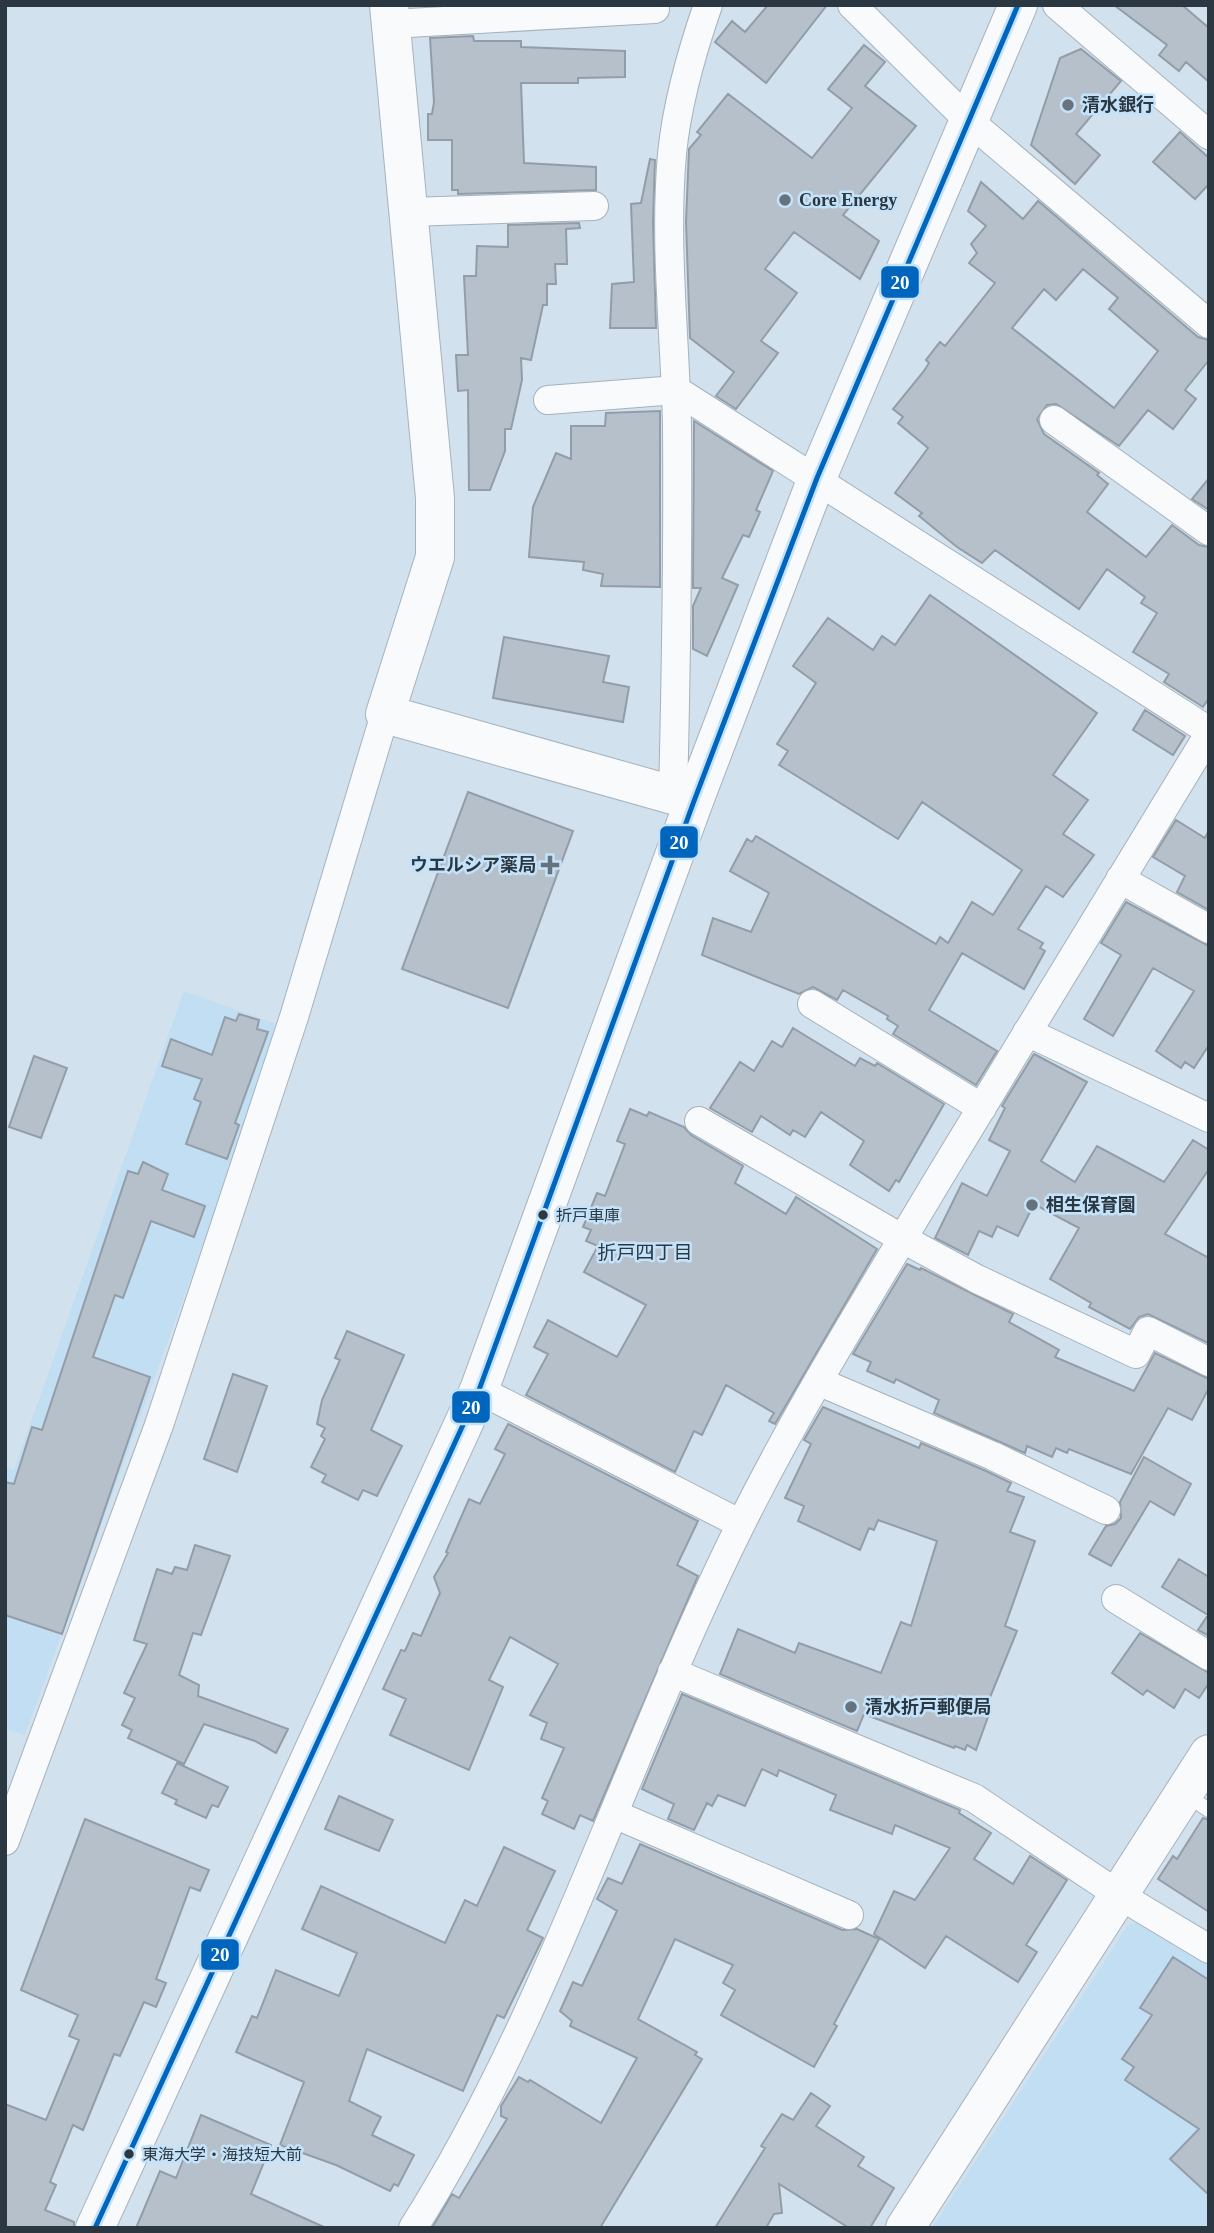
<svg xmlns="http://www.w3.org/2000/svg" width="1214" height="2233" font-family="'Times New Roman','Noto Sans JP',serif">
<style>
.built{fill:#c2def2}
.building{fill:#b6c0cb;stroke:#939da8;stroke-width:2;fill-rule:evenodd}
.lines{fill:none;stroke-linecap:round;stroke-linejoin:round}
.lane-casing{stroke:#a6b2bc;stroke-width:16}
.street-casing{stroke:#a6b2bc;stroke-width:30}
.secondary-casing{stroke:#a6b2bc;stroke-width:40}
.lane{stroke:#f8fafc;stroke-width:14}
.street{stroke:#f8fafc;stroke-width:28}
.secondary{stroke:#f8fafc;stroke-width:38}
.bus-1-casing{stroke:#c4e3fa;stroke-width:10}
.bus-1{stroke:#0065bd;stroke-width:5}
.poi-dot{fill:#66737d;stroke:#c4e3fa;stroke-width:2.5}
.bus-dot{fill:#2c3841;stroke:#c4e3fa;stroke-width:2.5}
.labels{text-anchor:middle;dominant-baseline:central;stroke-width:5;stroke-linejoin:round;paint-order:stroke}
.bus-label{font-size:16px;fill:#2c3841;stroke:#c4e3fa;text-anchor:start}
.poi-label{font-size:18px;font-weight:bold;fill:#2c3841;stroke:#c4e3fa;text-anchor:start}
.neighbourhood-label{font-size:19px;fill:#2c3841;stroke:#c4e3fa}
.line-badge{stroke:#c4e3fa;stroke-width:2.5}
.badge-label{font-size:19px;text-anchor:middle;font-weight:bold;fill:#fff}
</style>
<rect width="100%" height="100%" fill="#d1e1ed"/>
<path class="built" d="M184,991L282,1026L25,1735L5,1729V1467L14,1470Z
M1140,1921L1209,1964V2228H932L1128,1925Z"/>
<path class="building" d="M768,5H827L766,83L715,42L732,21L745,32Z
M1114,5H1182L1209,28V82L1186,62L1179,71L1159,55L1167,45Z
M473,36L474,41H521V47L625,51V77L578,78V83H521L524,163L596,167V190L458,194V190H452V140H428V114H432L434,102L430,38Z
M864,45L885,62L865,86L916,126L843,215L879,241L860,279L794,232L765,269L797,293L761,341L778,353L736,409L716,396L734,372L690,338L686,222L689,149L701,135L697,132L728,94L812,158L852,108L828,89Z
M1081,49L1121,81L1076,134L1100,155L1075,184L1031,145L1060,58Z
M1180,132L1209,158V184L1195,199L1153,162Z
M650,159L655,160L653,222L656,328H610L612,284L634,282L631,204L641,203Z
M981,182L1023,219L1038,201L1198,337L1209,340V360L1185,390L1196,399L1173,429L1148,410L1119,446L1056,404L1047,405L1037,419L1044,434L1099,473L1097,475L1108,484L1087,512L1146,557L1172,525L1199,545L1209,547V698L1203,707L1164,682L1169,674L1133,652L1157,613L1141,603L1145,597L1107,569L1079,609L995,550L982,563L957,547L919,516L922,513L895,493L928,448L898,423L903,417L893,409L924,371L929,363L926,360L940,342L945,346L995,283L969,263L977,253L971,244L986,226L968,211ZM1083,269L1118,298L1109,309L1158,351L1114,408L1012,328L1044,289L1056,300Z
M579,223L580,228L566,229L567,264H555L556,284H547V305H543L531,360L521,358L522,380L511,429H505V451L490,490H469L468,390L458,391L456,355H468L464,276H476L477,246L508,247V225Z
M660,411V587L601,586L603,574L583,570L584,562L529,557L533,507L556,453L571,459V426H605L606,413Z
M694,421L773,471L756,510L760,512L749,537L743,535L722,578L738,585L707,656L693,649V606L701,588H693Z
M1209,478V510L1192,499Z
M930,595L1097,713L1053,775L1088,800L1063,834L1094,855L1063,897L1046,886L1018,929L1043,943L1040,948L1045,951L1024,989L962,953L929,1010L997,1051L976,1085L893,1034L898,1026L887,1019L888,1016L843,990L837,1000L813,987L799,994L702,955L713,918L751,932L769,893L730,871L747,839L752,842L756,836L936,944L940,937L948,943L972,902L993,915L1022,870L922,802L898,839L779,765L788,751L777,744L816,683L793,666L828,618L873,650L882,636L895,645Z
M504,637L609,656L603,682L629,687L623,722L493,698Z
M1145,710L1185,736L1173,755L1133,730Z
M468,792L573,831L508,1008L402,969Z
M1176,820L1205,838L1209,830V910L1177,892L1185,876L1153,857Z
M1126,902L1209,946V1045L1194,1068L1185,1062L1181,1068L1156,1051L1194,991L1153,968L1113,1036L1084,1019L1121,955L1101,943Z
M239,1014L259,1020L257,1029L268,1032L235,1123L239,1125L227,1159L186,1144L201,1102L194,1099L202,1079L162,1066L171,1039L212,1055L225,1017L236,1021Z
M793,1028L855,1066L860,1058L875,1066L877,1063L944,1104L899,1182L896,1180L889,1191L850,1165L864,1141L821,1112L805,1137L793,1130L790,1135L761,1116L752,1132L710,1108L740,1062L754,1071L772,1041L782,1047Z
M1034,1054L1087,1082L1041,1161L1075,1182L1097,1146L1164,1182L1193,1140L1209,1150V1169L1165,1234L1209,1258L1208,1343L1148,1314L1139,1317L1130,1329L1089,1307L1091,1303L1050,1279L1079,1228L1034,1204L1018,1236L997,1226L992,1237L979,1231L968,1255L935,1238L962,1183L987,1196L1010,1151L989,1140L1005,1108L1002,1106Z
M34,1056L67,1068L41,1138L9,1127Z
M630,1109L647,1116L649,1112L684,1127L691,1135L743,1166L735,1183L786,1214L796,1197L877,1249L775,1424L769,1421L774,1413L726,1385L702,1435L694,1431L675,1472L526,1395L548,1354L534,1347L548,1320L617,1357L646,1305L584,1272L598,1246L586,1241L591,1230L583,1227L597,1193L605,1196L625,1144L617,1141Z
M143,1162L168,1174L162,1190L205,1206L194,1237L151,1221L123,1298L115,1295L93,1357L150,1377L62,1634L5,1615V1482L14,1484L32,1427L42,1430L128,1171L138,1174Z
M907,1264L920,1270L921,1268L1013,1314L1009,1322L1059,1350L1055,1357L1134,1391L1155,1353L1209,1379V1388L1192,1420L1168,1408L1131,1474L1069,1449L1067,1453L1056,1448L1052,1457L1027,1446L1025,1453L934,1413L939,1400L896,1379L894,1383L867,1371L871,1362L853,1354Z
M347,1331L404,1355L371,1430L402,1446L377,1496L363,1490L358,1500L322,1482L326,1475L311,1467L325,1439L321,1436L325,1428L317,1424L322,1400L340,1360L335,1358Z
M233,1374L267,1386L237,1472L204,1459Z
M823,1407L919,1448L921,1443L986,1471L1011,1483L1007,1491L1024,1497L1010,1532L1035,1541L1005,1626L1017,1631L984,1712L989,1714L976,1750L967,1745L965,1750L955,1746L954,1748L864,1714L857,1731L720,1674L738,1629L795,1653L799,1643L881,1673L901,1622L911,1626L937,1541L878,1520L874,1530L869,1528L860,1550L798,1521L804,1506L785,1498L811,1444L804,1440Z
M508,1424L698,1521L677,1565L698,1576L593,1821L580,1815L574,1829L542,1814L548,1801L542,1798L564,1748L541,1739L547,1723L530,1715L558,1664L510,1637L489,1680L503,1687L469,1770L390,1735L406,1699L383,1689L401,1650L405,1651L413,1633L421,1636L440,1593L434,1577L448,1553L446,1552L469,1499L480,1504L505,1454L495,1449Z
M1144,1457L1191,1484L1174,1515L1150,1501L1111,1566L1089,1554L1106,1526L1115,1524L1121,1518L1120,1502Z
M195,1545L230,1556L201,1635L193,1633L179,1675L199,1685L198,1696L288,1729L276,1753L255,1741L204,1724L184,1764L128,1738L132,1730L122,1725L135,1698L124,1693L147,1644L134,1640L157,1569L172,1574L175,1567L187,1570Z
M1179,1559L1209,1577V1636L1198,1630L1208,1615L1162,1587Z
M1140,1633L1209,1673V1683L1199,1698L1185,1689L1174,1708L1147,1690L1143,1695L1112,1673Z
M682,1694L960,1810L959,1813L991,1833L974,1859L1013,1884L1030,1856L1067,1880L1026,1945L1037,1952L1018,1982L946,1936L925,1968L874,1934L894,1891L915,1900L950,1848L895,1825L892,1834L830,1810L836,1795L779,1770L777,1776L762,1769L745,1806L718,1795L712,1806L707,1803L694,1830L668,1819L674,1804L642,1789Z
M177,1763L228,1787L218,1807L212,1805L206,1818L175,1804L177,1800L162,1793Z
M339,1796L393,1820L379,1851L325,1829Z
M1203,1818L1209,1820V1912L1158,1879L1173,1856L1177,1859Z
M85,1819L209,1870L200,1891L190,1887L156,1979L166,1983L156,2007L144,2002L120,2056L114,2054L83,2130L73,2125L50,2182L56,2185L45,2210L74,2222V2228H5V2104L46,2120L79,2040L69,2036L78,2015L21,1990Z
M640,1844L842,1930L857,1929L879,1939L834,2024L837,2026L814,2067L721,2015L735,1990L723,1983L733,1965L675,1939L638,2019L697,2052L695,2055L702,2059L600,2228H432L452,2194L459,2198L507,2119L501,2116V2106L519,2077L528,2082L530,2080L601,2123L637,2058L570,2026L572,2021L560,2011L573,1982L582,1986L617,1911L597,1899L608,1878L622,1884Z
M504,1847L555,1871L527,1930L543,1938L504,2018L497,2015L463,2091L367,2049L349,2101L381,2117L372,2135L414,2155L398,2186L394,2184L390,2191L336,2165L280,2145L304,2082L236,2052L252,2016L257,2018L276,1970L339,1996L357,1953L302,1929L321,1886L445,1943L465,1900L477,1906Z
M1173,1957L1209,1980V2195L1170,2159L1199,2129L1125,2080L1134,2067L1122,2059L1152,2015L1140,2008Z
M811,2093L830,2106L816,2126L864,2157L858,2166L894,2188L870,2228H849L779,2184L782,2213L774,2214L766,2228H715L765,2148L761,2146L782,2114L793,2120Z
M201,2115L271,2145L251,2194L326,2228H136L160,2171L176,2178Z"/>
<g class="lines">
<defs>
<path id="lane" d="M1184,1794L1209,1810"/>
<path id="street" d="M852,5L969,121L1209,324
M1057,5L1209,135
M391,24L655,9V5
M408,212L594,206
M548,400L676,390L1209,731
M1054,420L1209,531
M673,796C676,672 678,548 677,425C675,335 664,244 672,154C677,103 691,54 708,5
M1120,879L1209,929
M812,1004L982,1108
M1027,1032L1209,1118
M699,1121L903,1239L977,1279L1136,1354L1148,1331L1209,1362
M820,1382L993,1456L1106,1510
M479,1390L741,1524
M1116,1599L1209,1656
M672,1672L974,1798L1119,1895L1209,1949
M614,1814L849,1915
M5,1841L159,1425L294,1017L385,714
M413,2228C552,2008 625,1757 740,1526C799,1407 871,1292 939,1178C1029,1030 1118,882 1209,734"/>
<path id="secondary" d="M389,5L435,498V557L385,714L694,801
M95,2228L479,1390L694,801L817,478L1018,5
M905,2228L1209,1754"/>
</defs>
<use href="#lane" class="lane-casing"/>
<use href="#street" class="street-casing"/>
<use href="#secondary" class="secondary-casing"/>
<use href="#lane" class="lane"/>
<use href="#street" class="street"/>
<use href="#secondary" class="secondary"/>
<defs>
<path id="bus-1" d="M95,2228L479,1390L694,801L817,478L1018,5"/>
</defs>
<use href="#bus-1" class="bus-1-casing"/>
<use href="#bus-1" class="bus-1"/>
</g>
<g class="poi-dot">
<circle cx="1068" cy="105" r="7"/>
<circle cx="785" cy="200" r="7"/>
<path d="M546.5 854.5h7v7h7v7h-7v7h-7v-7h-7v-7h7z"/>
<circle cx="1032" cy="1205" r="7"/>
<circle cx="851" cy="1707" r="7"/>
</g>
<g class="bus-dot">
<circle cx="543" cy="1215" r="6"/>
<circle cx="129" cy="2154" r="6"/>
</g>
<g class="labels">
<g class="bus-label">
<text x="556" y="1215">折戸車庫</text>
<text x="142" y="2154">東海大学・海技短大前</text>
</g>
<g class="poi-label">
<text x="1082" y="105">清水銀行</text>
<text x="799" y="200">Core Energy</text>
<text x="536" y="865" text-anchor="end">ウエルシア薬局</text>
<text x="1046" y="1205">相生保育園</text>
<text x="865" y="1707">清水折戸郵便局</text>
</g>
<g class="neighbourhood-label">
<text x="645" y="1252">折戸四丁目</text>
</g>
</g>
<g class="line-badge">
<rect x="880" y="265" width="40" height="34" rx="7" fill="#0065bd"/>
<rect x="659" y="825" width="40" height="34" rx="7" fill="#0065bd"/>
<rect x="451" y="1390" width="40" height="34" rx="7" fill="#0065bd"/>
<rect x="200" y="1938" width="40" height="33" rx="7" fill="#0065bd"/>
</g>
<g class="badge-label">
<text x="900" y="289">20</text>
<text x="679" y="849">20</text>
<text x="471" y="1414">20</text>
<text x="220" y="1961">20</text>
</g>
<rect width="1214" height="2233" fill="none" stroke="#2c3841" stroke-width="14"/>
</svg>
